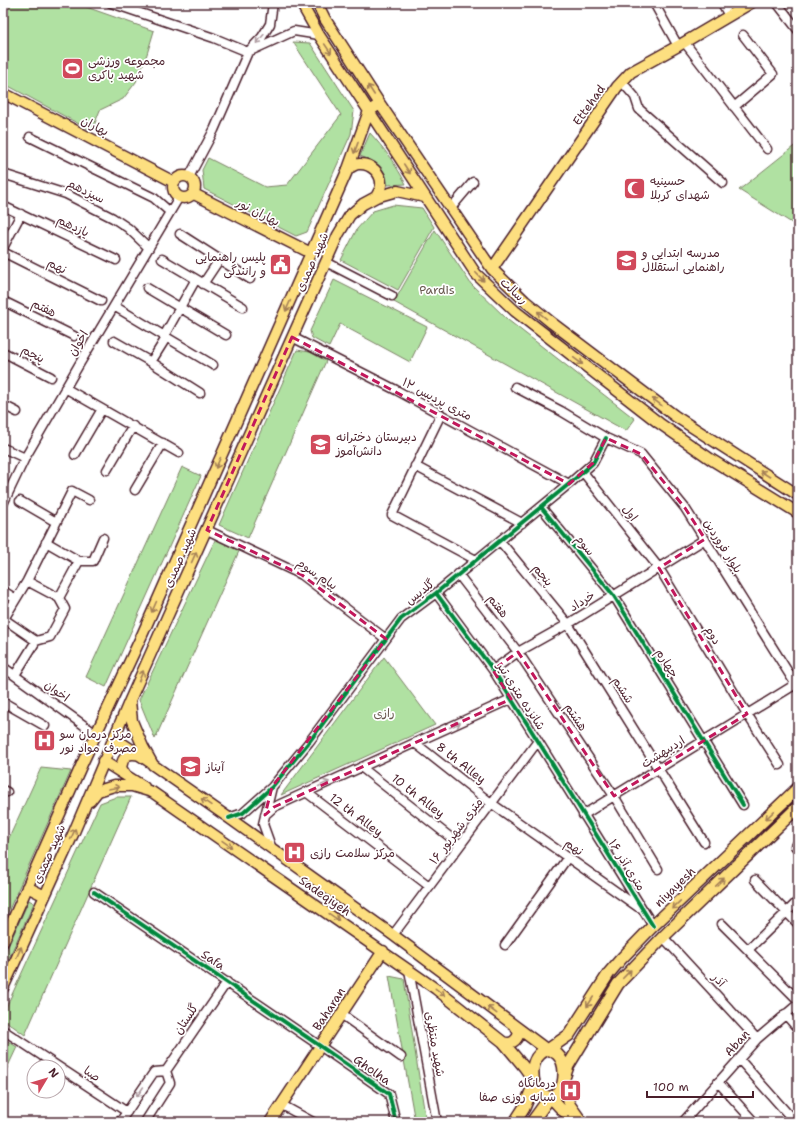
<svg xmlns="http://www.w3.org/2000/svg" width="801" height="1125" font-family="'Shantell Sans','Playpen Sans Arabic',sans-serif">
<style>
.green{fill:#b0e1a2;stroke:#7d8066}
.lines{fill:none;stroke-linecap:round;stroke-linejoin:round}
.minor-casing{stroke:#4a1f2b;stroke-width:11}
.major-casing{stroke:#4a1f2b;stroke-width:13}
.highway-casing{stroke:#4a1f2b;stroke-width:14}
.minor{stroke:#fff;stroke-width:8}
.major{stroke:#fddf80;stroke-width:10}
.highway{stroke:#fddf80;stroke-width:11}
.cycleway-casing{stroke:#fff;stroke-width:6}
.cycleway{stroke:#00873e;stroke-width:4}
.oneway{stroke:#ae9aa0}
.oneway2{stroke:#a47f56}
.marked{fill:none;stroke:#c2185b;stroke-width:3;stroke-dasharray:8 5;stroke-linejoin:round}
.labels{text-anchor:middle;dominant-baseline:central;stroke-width:3.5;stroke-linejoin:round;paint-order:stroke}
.poi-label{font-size:12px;fill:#4a1f2b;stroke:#fff;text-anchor:start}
.street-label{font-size:12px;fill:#4a1f2b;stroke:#fff}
.park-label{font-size:12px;fill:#69594f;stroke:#fff}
</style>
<rect width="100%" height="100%" fill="#fff"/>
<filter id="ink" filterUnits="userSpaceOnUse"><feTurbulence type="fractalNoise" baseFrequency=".025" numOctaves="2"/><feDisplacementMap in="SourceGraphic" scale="8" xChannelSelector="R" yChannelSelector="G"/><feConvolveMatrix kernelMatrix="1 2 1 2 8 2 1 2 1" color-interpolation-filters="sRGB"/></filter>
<g filter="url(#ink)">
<path class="green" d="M3,3H75L154,31L147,54L136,82L123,99L100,110L92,131L3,83Z
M293,42L310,43L354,111L351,134L307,232L296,236L204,189L202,170L208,158L265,187L287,185L341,115Z
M370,133C384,148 396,165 406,184L386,185C387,167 376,162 360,156Z
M798,143V223L795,225L739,190Z
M393,205L422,208L434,227L398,290L341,260L357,229L373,211Z
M435,230L471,284L508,320L635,419L626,431L394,302Z
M334,280L427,327L410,362L340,324L329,347L312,338L310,331Z
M297,350L310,352L326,361L248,538L219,525Z
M182,467L201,476L106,687L86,677Z
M216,538L240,549L155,739L139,700Z
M384,657L435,725L281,795Z
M41,768L71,771L3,923V851Z
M116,797H131L25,1035L3,1019V1014L100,803Z
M29,900L34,903L3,971V958Z
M389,976L404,979L426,1122H415Z
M3,1038L17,1047L3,1077Z"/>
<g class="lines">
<defs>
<path id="minor" d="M111,3L214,38L248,52L214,130L189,177
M273,3L270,24L262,37L248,52L294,31L319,35
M654,3L678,46
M722,3L729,16
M777,3L798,30
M685,43L767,149
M622,82L635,97L639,109L723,183
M734,107L773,74L743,35
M30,137L154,198L170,212
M3,174L66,194L113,218L128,228L149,248
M3,206L116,260
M451,208L473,182
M180,234L250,279
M3,248L21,214
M3,252L101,301
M162,259L243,307
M326,262L392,296
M203,284L219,260
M147,288L226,335
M3,301L74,336
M114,306L213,365
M164,336L196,279
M292,337L396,390L569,484
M114,341L151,362L200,393
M3,352L51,377
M151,362L166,338
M515,387L561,411L606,438L641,454L685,508L798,688
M65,388L179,453
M3,405L17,412
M441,414L392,515L476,560
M3,448L25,458
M75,455L102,409
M415,466L522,523
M107,470L133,426
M583,472L659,568L747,714L780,765
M135,490L163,443
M20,501L56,522
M3,504L25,458L80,363L179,197
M541,507L614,596L743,805
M207,530L302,575L386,639
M500,541L568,624L704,842
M46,542L79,561H93L103,538
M458,574L518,652L614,796L658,869
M3,591L16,599
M436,593L493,670L538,741L653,926
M59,598L79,561
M36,641L4,619L27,581L72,491L89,500
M3,667L96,734
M493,670L518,652L568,624L705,539
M15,675L36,641L50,637L65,609L59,598L27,581
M3,702L45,726
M415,743L491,803L638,907
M361,767L460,845
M272,787L263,824L272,849
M3,790L7,792
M306,792L429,886
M265,815L274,807L511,699
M583,815L796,684
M229,818L243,813L272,787L309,742L401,619L436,593L569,484L593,463L606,438
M795,846L798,849
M755,880L798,924
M94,892L320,1046L389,1094L396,1122
M722,924L798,1000
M393,935L538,741
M663,937L757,1039
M505,945L568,857
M748,950L798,901
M409,970L437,1122
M341,1014L401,1057
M785,1014L798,1029
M3,1030L127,1112
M739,1059L795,1122
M718,1082L754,1122
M282,1105L313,1122
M120,1122L154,1072L166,1071L227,982
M145,1122L170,1083L166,1071
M683,1122L757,1039L798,1004"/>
<path id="major" d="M301,3L319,35L476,274L515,311L659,423L712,460L798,513
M317,3L325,19L380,104L492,269L525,301L552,323L675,416L798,495
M3,93L174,182
M348,169C351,167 356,164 359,164C371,163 382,174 381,185C381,189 378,193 376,197
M173 187a11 11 0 1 1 22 0a11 11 0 1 1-22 0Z
M194,194L311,253
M492,269L617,87L631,72L678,46L751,3
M130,701L132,721L143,747L153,765L229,818L393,935L546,1049
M114,738L150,762
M103,761L144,787
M125,774L121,768C123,756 127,752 140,755
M90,801L98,791L114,786H132L152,792L436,989L503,1042L524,1067L534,1081
M27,887L45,896
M3,942L82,764L143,633L348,169L369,111L380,104
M3,988L74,832L130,700L338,235L350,215L363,204L376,197L397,191L425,197
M503,1042C511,1045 517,1041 519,1033L515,1026
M562,1086L570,1105L582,1122
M551,1098L563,1111L578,1121
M270,1122L383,951"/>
<path id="highway" d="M549,1049L569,1035L609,973L621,959L653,926L798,788
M549,1049C551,1050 554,1052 557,1054C566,1062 566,1082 559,1092C557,1094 554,1096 551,1098L540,1094C538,1091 535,1087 534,1083C531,1068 533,1054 549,1049Z
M564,1078L568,1066L618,984L663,937L798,807
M515,1122L524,1108L534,1084
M532,1122L550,1097"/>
</defs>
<use href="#minor" class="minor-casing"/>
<use href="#major" class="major-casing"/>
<use href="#highway" class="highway-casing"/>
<use href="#minor" class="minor"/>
<use href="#major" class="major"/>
<use href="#highway" class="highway"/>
<defs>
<path id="cycleway" d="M541,507L614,596L743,805
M436,593L493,670L538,741L653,926
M229,818L243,813L272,787L309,742L401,619L436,593L569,484L593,463L606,438
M94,892L320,1046L389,1094L396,1122"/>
</defs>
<use href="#cycleway" class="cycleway-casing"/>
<use href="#cycleway" class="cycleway"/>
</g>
<defs><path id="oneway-shaft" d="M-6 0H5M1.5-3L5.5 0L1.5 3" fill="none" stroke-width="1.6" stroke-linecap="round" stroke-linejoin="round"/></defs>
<g class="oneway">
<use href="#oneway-shaft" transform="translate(260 39) rotate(130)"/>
<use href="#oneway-shaft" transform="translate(455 725) rotate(-24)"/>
<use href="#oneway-shaft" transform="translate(324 784) rotate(-24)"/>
<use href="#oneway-shaft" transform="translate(140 1092) rotate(124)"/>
</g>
<g class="oneway2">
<use href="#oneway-shaft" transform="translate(328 49) rotate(56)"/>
<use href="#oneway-shaft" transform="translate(371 90) rotate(-123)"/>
<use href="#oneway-shaft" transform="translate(356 148) rotate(110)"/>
<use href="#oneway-shaft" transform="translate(407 169) rotate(57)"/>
<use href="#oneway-shaft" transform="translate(480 277) rotate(46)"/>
<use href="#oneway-shaft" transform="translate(288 306) rotate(114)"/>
<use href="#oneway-shaft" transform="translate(542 315) rotate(-141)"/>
<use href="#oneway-shaft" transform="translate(578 361) rotate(37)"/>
<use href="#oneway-shaft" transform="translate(657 402) rotate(-143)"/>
<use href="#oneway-shaft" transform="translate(218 463) rotate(114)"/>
<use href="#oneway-shaft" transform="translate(765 474) rotate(-147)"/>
<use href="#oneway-shaft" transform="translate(194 557) rotate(-66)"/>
<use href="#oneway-shaft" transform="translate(154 607) rotate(114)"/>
<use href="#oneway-shaft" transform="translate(141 676) rotate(-66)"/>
<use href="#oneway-shaft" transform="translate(114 788) rotate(-9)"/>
<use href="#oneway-shaft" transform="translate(206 802) rotate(-145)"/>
<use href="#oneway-shaft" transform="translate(770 815) rotate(136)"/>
<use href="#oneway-shaft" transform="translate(73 834) rotate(-66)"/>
<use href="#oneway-shaft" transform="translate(227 844) rotate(35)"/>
<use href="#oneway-shaft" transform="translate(720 882) rotate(-44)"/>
<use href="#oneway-shaft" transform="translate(676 905) rotate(136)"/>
<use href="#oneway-shaft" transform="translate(334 917) rotate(35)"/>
<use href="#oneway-shaft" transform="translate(19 952) rotate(-66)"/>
<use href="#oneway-shaft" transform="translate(627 974) rotate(-46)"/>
<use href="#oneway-shaft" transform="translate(440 992) rotate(38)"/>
<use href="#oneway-shaft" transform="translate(590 1002) rotate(123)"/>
<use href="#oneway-shaft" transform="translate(492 1010) rotate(-143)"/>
</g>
</g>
<path class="marked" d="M292,337L569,484L593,463L606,438L641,454L685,508L705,539L659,568L747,714L614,796L518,652L493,670L511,699L274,807L265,815L272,787L386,639L302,575L207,530Z"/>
<defs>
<symbol id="stadium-square" viewBox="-11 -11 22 22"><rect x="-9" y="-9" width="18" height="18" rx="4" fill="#d1495b" stroke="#fff"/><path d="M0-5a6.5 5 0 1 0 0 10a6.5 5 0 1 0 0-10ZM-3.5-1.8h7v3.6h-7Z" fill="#fff"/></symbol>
<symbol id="mosque-square" viewBox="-11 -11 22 22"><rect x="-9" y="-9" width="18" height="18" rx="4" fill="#d1495b" stroke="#fff"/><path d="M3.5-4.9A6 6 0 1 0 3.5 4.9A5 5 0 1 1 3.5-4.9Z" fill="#fff"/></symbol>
<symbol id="school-square" viewBox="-11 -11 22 22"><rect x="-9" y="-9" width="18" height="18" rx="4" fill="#d1495b" stroke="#fff"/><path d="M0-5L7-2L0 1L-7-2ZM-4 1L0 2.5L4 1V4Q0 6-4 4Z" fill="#fff"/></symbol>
<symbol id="civic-square" viewBox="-11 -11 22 22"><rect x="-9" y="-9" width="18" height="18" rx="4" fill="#d1495b" stroke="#fff"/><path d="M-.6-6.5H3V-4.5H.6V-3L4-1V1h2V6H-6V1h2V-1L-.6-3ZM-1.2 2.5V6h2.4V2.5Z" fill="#fff"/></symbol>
<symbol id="hospital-square" viewBox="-11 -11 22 22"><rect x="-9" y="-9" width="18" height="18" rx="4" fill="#d1495b" stroke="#fff"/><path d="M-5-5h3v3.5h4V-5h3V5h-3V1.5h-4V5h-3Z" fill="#fff"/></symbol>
</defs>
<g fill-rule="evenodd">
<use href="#stadium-square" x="60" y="56" width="25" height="25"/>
<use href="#mosque-square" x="622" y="176" width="25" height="25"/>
<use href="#school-square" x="614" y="248" width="25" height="25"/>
<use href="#civic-square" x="268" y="252" width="25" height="25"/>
<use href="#school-square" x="308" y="432" width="25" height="25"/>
<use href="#hospital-square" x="32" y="728" width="25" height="25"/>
<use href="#school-square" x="178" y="754" width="25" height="25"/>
<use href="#hospital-square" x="282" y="840" width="25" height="25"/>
<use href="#hospital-square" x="558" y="1078" width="25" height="25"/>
</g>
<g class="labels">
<g class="poi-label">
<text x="88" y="61">مجموعه ورزشی<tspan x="88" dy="14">شهید باکری</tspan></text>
<text x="650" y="181">حسینیه<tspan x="650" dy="14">شهدای کربلا</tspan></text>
<text x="642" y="253">مدرسه ابتدایی و<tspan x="642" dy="14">راهنمایی استقلال</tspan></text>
<text x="266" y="257" text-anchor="end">پلیس راهنمایی<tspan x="266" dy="14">و رانندگی</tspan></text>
<text x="336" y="437">دبیرستان دخترانه<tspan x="336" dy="14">دانش‌آموز</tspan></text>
<text x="60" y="734">مرکز درمان سو<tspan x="60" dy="14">مصرف مواد نور</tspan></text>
<text x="206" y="767">آیناز</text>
<text x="310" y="853">مرکز سلامت رازی</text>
<text x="556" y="1083" text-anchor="end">درمانگاه<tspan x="556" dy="14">شبانه روزی صفا</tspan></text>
</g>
<g class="street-label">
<text transform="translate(589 105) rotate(-55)">Ettehad</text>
<text transform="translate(95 126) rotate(27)">بهاران</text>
<text transform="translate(86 191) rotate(26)">سیزدهم</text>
<text transform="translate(258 212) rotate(27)">بهاران نور</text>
<text transform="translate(73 226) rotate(26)">یازدهم</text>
<text transform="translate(312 262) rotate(-66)">شهید صمدی</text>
<text transform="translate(57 266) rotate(27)">نهم</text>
<text transform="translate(514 291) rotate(43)">رسالت</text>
<text transform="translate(44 308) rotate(26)">هفتم</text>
<text transform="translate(78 343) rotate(-59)">اخوان</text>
<text transform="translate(33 354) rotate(27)">پنجم</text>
<text transform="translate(437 399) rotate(28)">۱۲ متری پردیس</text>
<text transform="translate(630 513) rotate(52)">اول</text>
<text transform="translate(585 545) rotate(51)">سوم</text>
<text transform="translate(723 546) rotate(58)">بلوار فروردین</text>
<text transform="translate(180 558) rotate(-66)">شهید صمدی</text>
<text transform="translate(317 574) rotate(34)">پیام سوم</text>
<text transform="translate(543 575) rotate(51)">پنجم</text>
<text transform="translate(420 592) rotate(-38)">گلدیس</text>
<text transform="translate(582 601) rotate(-32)">خرداد</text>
<text transform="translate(498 606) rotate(53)">هفتم</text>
<text transform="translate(713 635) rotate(59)">دوم</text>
<text transform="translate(667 663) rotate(58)">چهارم</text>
<text transform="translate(623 690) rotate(58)">ششم</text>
<text transform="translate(57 691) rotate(36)">اخوان</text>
<text transform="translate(521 696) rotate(57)">شانزده متری تیر</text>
<text transform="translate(576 717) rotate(56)">هشتم</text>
<text transform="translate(663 752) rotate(-32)">اردیبهشت</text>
<text transform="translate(461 763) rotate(38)">8 th Alley</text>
<text transform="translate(418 796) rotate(38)">10 th Alley</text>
<text transform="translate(356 815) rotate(37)">12 th Alley</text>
<text transform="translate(456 831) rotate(-53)">۱۶ متری شهریور</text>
<text transform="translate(574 847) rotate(35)">نهم</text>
<text transform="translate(49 854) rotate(-66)">شهید صمدی</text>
<text transform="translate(627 865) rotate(58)">۱۶ متری آذر</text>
<text transform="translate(675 887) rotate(-44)">niyayesh</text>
<text transform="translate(325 896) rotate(35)">Sadeqiyeh</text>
<text transform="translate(213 960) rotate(34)">Safa</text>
<text transform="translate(719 980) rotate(47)">آذر</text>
<text transform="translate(329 1009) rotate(-57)">Baharan</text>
<text transform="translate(186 1019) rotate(-56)">گلستان</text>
<text transform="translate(737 1043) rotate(-48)">Aban</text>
<text transform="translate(435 1044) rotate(80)">شهید منتظری</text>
<text transform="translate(372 1070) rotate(35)">Gholha</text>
<text transform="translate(92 1074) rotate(34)">صبا</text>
</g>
<g class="park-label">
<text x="437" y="290">Pardis</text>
<text x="384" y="713">رازی</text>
</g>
</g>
<rect width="801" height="1125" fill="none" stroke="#fff" stroke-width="16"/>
<rect x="8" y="8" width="785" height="1109" fill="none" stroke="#4a1f2b" stroke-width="1.5" filter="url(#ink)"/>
<g transform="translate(46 1079) rotate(52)"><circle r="19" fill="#ffffff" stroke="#b7a5aa"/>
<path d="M0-3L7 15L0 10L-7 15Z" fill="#d1495b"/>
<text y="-6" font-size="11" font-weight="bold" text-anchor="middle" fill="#4a1f2b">N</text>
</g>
<path d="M647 1091v6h106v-6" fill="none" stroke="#4a1f2b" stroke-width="2"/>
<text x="653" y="1091" font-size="12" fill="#4a1f2b" stroke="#ffffff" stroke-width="3" paint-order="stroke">100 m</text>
</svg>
